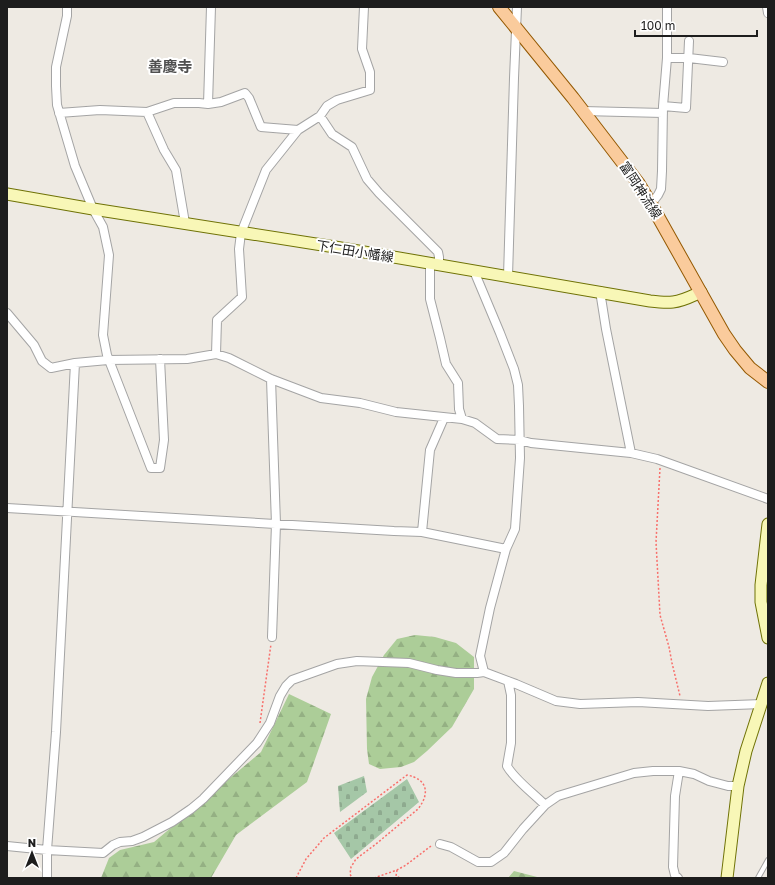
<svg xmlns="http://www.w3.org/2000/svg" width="775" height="885" font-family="'Golos Text','Noto Sans JP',sans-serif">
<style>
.forest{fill:url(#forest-firs)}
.cemetery{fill:url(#cemetery-stones)}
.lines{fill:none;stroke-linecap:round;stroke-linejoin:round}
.lane-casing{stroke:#a4a4a4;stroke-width:6}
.street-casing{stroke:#a4a4a4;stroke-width:10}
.secondary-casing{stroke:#6f7206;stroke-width:13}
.primary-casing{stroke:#945902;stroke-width:14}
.path{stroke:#f86f6b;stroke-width:1.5;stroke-dasharray:2 2;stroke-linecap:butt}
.lane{stroke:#fff;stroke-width:4}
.street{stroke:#fff;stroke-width:8}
.secondary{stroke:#f8f7b7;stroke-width:11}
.primary{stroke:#facb9c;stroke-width:12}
.labels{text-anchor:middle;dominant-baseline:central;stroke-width:4;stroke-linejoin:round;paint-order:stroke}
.street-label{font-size:13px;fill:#1d1d1d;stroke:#fff}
.quarter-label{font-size:15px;font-weight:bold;fill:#505050;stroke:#fff}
</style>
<defs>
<pattern id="forest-firs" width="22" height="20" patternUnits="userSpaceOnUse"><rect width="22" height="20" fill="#accd98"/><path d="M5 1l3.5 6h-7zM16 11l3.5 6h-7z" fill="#94b083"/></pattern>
<pattern id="cemetery-stones" width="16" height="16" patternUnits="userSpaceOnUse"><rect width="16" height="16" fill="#a5c7a7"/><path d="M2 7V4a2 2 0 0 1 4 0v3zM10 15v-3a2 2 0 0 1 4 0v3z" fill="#8eaa8f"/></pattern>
</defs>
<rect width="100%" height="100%" fill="#eeeae3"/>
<path class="forest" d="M415,635L435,637L456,643L474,657V689L452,727L427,751L414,762L401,767L380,769L369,764L367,749L366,699L372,677L384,655L397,639Z
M289,694L331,714L307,782L236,835L211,878H101L109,858L120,850L154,842L261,752Z
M514,871L541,878H508Z"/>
<path class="cemetery" d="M364,776L367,792L340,812L338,786Z
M407,779L419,802L351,859L334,833Z"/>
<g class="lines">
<defs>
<path id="lane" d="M758,878L768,860"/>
<path id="street" d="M67,7V16L56,67V86L57,105L75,166L93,209L103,227L109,255L103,335L107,355L151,468H160L164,440L160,359
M767,7L768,13
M667,58H689L723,62
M208,104L211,7
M663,106L686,108L689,41
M583,111L663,113
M147,112L164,150L176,170L185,223
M59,113L100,110L147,112L174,103H199L208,104L221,102L245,93L249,98L261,127L298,130
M320,116L332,134L352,147L367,179L379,193L438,252L439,257V265
M651,204L658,195L661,189L662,171L663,106L667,58V7
M430,264V299L440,338L446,364L458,383L459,409L462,419
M474,271L500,333L514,369L518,385L519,406L520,458L515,529L506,549L490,608L480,656L484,672
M508,276L514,78L517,7
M600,291L606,329L631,453
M7,313L34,345L42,361L51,368L75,363L108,360L187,359L216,354L229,358L271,379L321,398L360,403L396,412L462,419L475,423L497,439L520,440L531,443L631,453L657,459L768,499
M216,354L217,320L242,297L239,249L241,233L266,170L298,130L320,116L327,106L337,100L370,90V72L362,49L364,7
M271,379L276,524L272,637
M7,508L394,531L422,532L506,549
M422,532L430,450L444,418
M508,681L511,695V743L507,766C514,779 533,793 545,805
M440,844L451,847L478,862H491L504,853L523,829L545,805L558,796L634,773L653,771H679L694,774L709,781L728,786H738
M7,846L47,850L103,853L113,845L120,842L132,841L143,837L172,822L191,809L203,799L257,743L270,723L280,696L286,686L292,680L337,664L357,661L409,663L437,670L456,673H477L484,672L516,684L556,701L580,704L638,702L708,706L762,704
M47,878V850L56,732L75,363
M678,878L675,875L673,867L675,796L679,771"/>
<path id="secondary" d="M7,194L93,209L335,247L650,301C658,302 666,303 673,302C683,301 692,296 701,292
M768,524L761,585V602L768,638
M727,878L738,786L746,751L768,683"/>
<path id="primary" d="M499,7L573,98L639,184L651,204L724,334L735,350L750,368L768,382"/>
</defs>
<use href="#lane" class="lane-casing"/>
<use href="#street" class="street-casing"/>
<use href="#secondary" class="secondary-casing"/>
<use href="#primary" class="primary-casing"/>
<path class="path" d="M660,468L656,542L660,615L669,647L672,663L680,696
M260,723L271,644
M397,870L396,876L400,878
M296,878L306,859L324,838L403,778L407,775C428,779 430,794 418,809L376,844L356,859L351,867L350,874L352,878
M374,878L397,870L406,865L431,846H433"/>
<use href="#lane" class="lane"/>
<use href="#street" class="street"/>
<use href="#secondary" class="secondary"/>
<use href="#primary" class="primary"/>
</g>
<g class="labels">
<g class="street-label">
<text transform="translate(641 190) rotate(57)">富岡神流線</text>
<text transform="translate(355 251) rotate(9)">下仁田小幡線</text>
</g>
<g class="quarter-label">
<text x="170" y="66">善慶寺</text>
</g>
</g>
<rect width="775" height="885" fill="none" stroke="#1d1d1d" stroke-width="16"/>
<g transform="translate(32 853)" stroke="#ffffff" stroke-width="3" paint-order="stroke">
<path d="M0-3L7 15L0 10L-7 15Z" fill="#1d1d1d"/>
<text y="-6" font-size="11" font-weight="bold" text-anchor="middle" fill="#1d1d1d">N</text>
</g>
<path d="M635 30v6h122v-6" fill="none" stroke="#1d1d1d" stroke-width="2"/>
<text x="641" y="30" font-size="12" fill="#1d1d1d" stroke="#ffffff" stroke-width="3" paint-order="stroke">100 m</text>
</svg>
